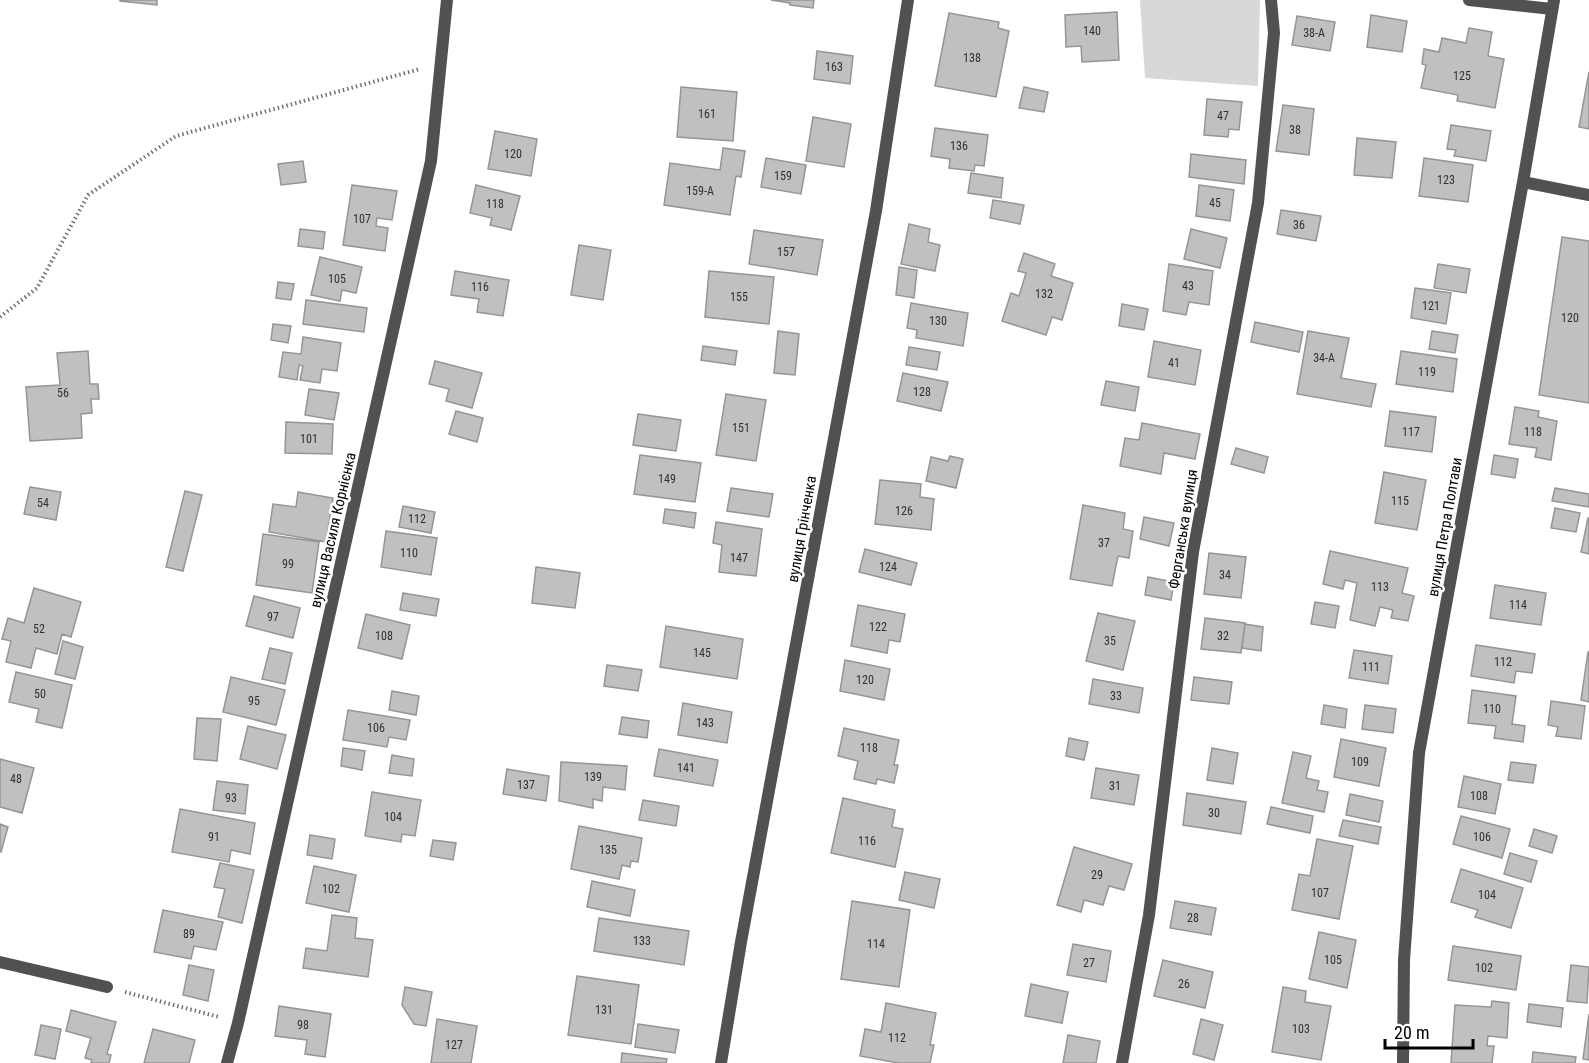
<svg xmlns="http://www.w3.org/2000/svg" width="1589" height="1063" font-family="'Roboto Condensed',sans-serif">
<style>
.green{fill:#d8d8d8}
.building{fill:#c0c0c0;stroke:#959595;stroke-width:1.5}
.lines{fill:none;stroke-linecap:round;stroke-linejoin:round}
.path{stroke:#737373;stroke-width:4;stroke-dasharray:1.5 3;stroke-linecap:butt}
.service{stroke:#515151;stroke-width:12}
.minor{stroke:#515151;stroke-width:12}
.tertiary{stroke:#515151;stroke-width:12}
.labels{text-anchor:middle;dominant-baseline:central;stroke-width:5;stroke-linejoin:round;paint-order:stroke}
.number-label{font-size:12px;fill:#303030}
.street-label{font-size:15px;fill:#000;stroke:#fff}
</style>
<rect width="100%" height="100%" fill="#fff"/>
<path class="green" d="M1140,0H1260L1258,86L1145,78Z"/>
<path class="building" d="M120,0H157V5L120,1Z
M771,0H814L813,8L790,5V3Z
M1117,12L1119,60L1082,62L1081,46L1066,47L1065,15Z
M949,13L999,22L998,28L1009,31L996,97L935,86Z
M1371,15L1407,21L1402,52L1367,47Z
M1297,16L1335,22L1330,51L1292,45Z
M1469,28L1492,32L1488,56L1504,59L1495,108L1457,101L1458,95L1421,88L1426,65L1422,64L1424,49L1439,52L1442,38L1466,43Z
M817,51L853,56L850,84L814,79Z
M1589,72V129L1579,127Z
M681,87L737,92L733,141L677,137Z
M1024,87L1048,92L1044,112L1019,108Z
M1207,99L1242,102L1239,130L1229,129L1228,137L1204,135Z
M1283,105L1314,109L1309,155L1276,151Z
M813,117L851,124L844,167L806,161Z
M1451,125L1491,131L1486,161L1454,156L1456,150L1447,149Z
M935,128L988,135L984,166L975,165L974,171L949,168L950,159L931,156Z
M495,131L537,139L531,176L488,169Z
M1357,138L1396,142L1392,178L1354,175Z
M723,148L745,151L741,177L736,176L730,215L664,205L670,163L720,170Z
M1191,154L1246,160L1244,184L1189,177Z
M766,158L806,165L801,194L761,187Z
M1424,158L1473,165L1468,202L1419,196Z
M303,161L306,182L281,185L278,164Z
M971,173L1003,178L1001,198L968,193Z
M352,185L397,191L392,220L377,218L376,226L388,228L385,251L343,245Z
M476,185L520,196L511,230L490,225L492,218L470,213Z
M1199,185L1234,190L1230,221L1196,216Z
M993,200L1024,205L1020,224L990,218Z
M1281,210L1321,216L1316,241L1277,234Z
M909,224L930,229L928,242L940,245L935,271L901,264Z
M300,229L325,232L323,249L298,246Z
M1191,229L1227,238L1220,268L1184,259Z
M754,230L823,240L817,275L749,264Z
M1562,237L1589,241V403L1539,395Z
M579,245L611,250L603,300L571,295Z
M1024,253L1055,264L1051,276L1073,283L1062,320L1052,317L1046,335L1002,321L1011,293L1019,296L1026,273L1018,271Z
M320,257L362,267L356,293L342,290L340,301L311,295Z
M1169,264L1213,271L1209,305L1189,302L1186,315L1163,311Z
M1438,264L1470,269L1466,293L1434,288Z
M899,267L917,270L914,298L896,295Z
M455,271L509,280L503,316L477,312L479,299L451,295Z
M709,271L774,277L769,324L705,317Z
M278,282L294,284L291,300L276,298Z
M1415,288L1451,293L1446,324L1411,318Z
M306,300L367,308L364,332L303,324Z
M911,303L968,313L963,346L916,338L917,330L907,328Z
M1122,304L1148,309L1144,330L1119,326Z
M1255,322L1303,332L1299,352L1251,342Z
M273,324L291,326L288,343L271,340Z
M778,331L799,334L795,375L774,373Z
M1308,331L1349,338L1341,378L1376,384L1371,407L1297,394Z
M1432,331L1458,335L1455,353L1429,349Z
M303,337L341,343L337,371L322,369L320,383L300,380L303,366L299,365L297,380L279,377L283,352L301,354Z
M1154,341L1201,350L1195,385L1148,377Z
M703,346L737,351L735,365L701,360Z
M909,347L940,352L937,370L906,365Z
M88,351L90,384H98L99,399H91L92,413L81,414L82,438L30,441L26,387L60,385L57,353Z
M1401,351L1457,359L1453,392L1396,384Z
M435,361L482,373L472,408L446,401L449,389L429,384Z
M903,373L948,382L941,411L897,401Z
M1106,381L1139,387L1135,411L1101,405Z
M309,389L339,393L334,420L305,415Z
M726,394L766,400L756,461L716,455Z
M1515,407L1539,411L1538,417L1557,421L1551,460L1535,457L1537,448L1509,444Z
M456,411L483,418L477,442L449,434Z
M1390,411L1436,417L1432,452L1385,446Z
M638,414L681,420L676,451L633,445Z
M286,422L333,424L332,454L285,453Z
M1142,423L1200,434L1195,459L1164,453L1161,474L1120,466L1125,438L1139,440Z
M1236,448L1268,457L1264,473L1231,464Z
M640,455L701,463L695,502L634,494Z
M1494,455L1518,459L1515,478L1491,474Z
M950,456L963,459L956,488L926,481L931,457L948,461Z
M1384,472L1426,480L1417,530L1375,523Z
M880,480L921,484L920,497L934,499L931,530L875,524Z
M30,487L61,492L56,520L24,514Z
M731,488L773,494L769,517L727,511Z
M1555,488L1589,494V507L1552,501Z
M185,491L202,495L183,571L166,567Z
M298,492L333,498L326,542L269,532L273,504L296,507Z
M1083,505L1125,513L1123,529L1133,531L1129,558L1118,556L1112,586L1070,579Z
M403,506L435,512L431,533L399,527Z
M1555,508L1580,513L1576,532L1551,528Z
M665,509L696,513L694,528L663,523Z
M1144,517L1174,523L1169,546L1140,539Z
M1588,518L1589,519V554L1581,552Z
M716,522L762,529L756,576L719,572L722,545L713,543Z
M386,531L437,538L431,575L381,567Z
M263,534L319,542L312,593L256,585Z
M865,549L917,563L911,585L859,572Z
M1330,551L1408,568L1402,593L1414,596L1408,621L1391,618L1393,610L1380,607L1375,626L1350,620L1357,583L1345,580L1343,589L1323,584Z
M1209,553L1246,557L1241,598L1204,594Z
M536,567L580,573L575,608L532,603Z
M1148,577L1174,582L1171,600L1145,595Z
M1495,585L1546,593L1541,625L1490,618Z
M34,588L81,602L71,637L62,634L57,654L36,648L31,668L6,662L11,641L2,639L8,618L24,623Z
M403,593L439,599L436,616L400,610Z
M254,596L300,608L293,638L246,626Z
M1315,602L1339,606L1335,628L1311,624Z
M858,605L905,614L900,642L889,640L887,653L851,646Z
M1098,613L1135,621L1123,670L1086,661Z
M366,614L410,625L402,659L358,648Z
M1205,618L1245,623L1241,653L1201,649Z
M1245,624L1263,627L1261,651L1242,648Z
M666,626L743,639L737,679L660,667Z
M63,641L83,647L75,679L55,674Z
M1476,645L1535,654L1532,673L1516,671L1514,683L1471,676Z
M270,648L292,653L285,684L262,679Z
M1354,650L1392,656L1388,684L1349,678Z
M1588,652H1589V702L1581,700Z
M845,660L890,669L884,700L840,691Z
M607,665L642,670L638,691L604,686Z
M16,672L72,685L62,728L36,722L39,709L9,702Z
M231,677L285,690L276,725L223,712Z
M1194,677L1232,682L1229,704L1191,700Z
M1093,679L1143,688L1139,713L1089,704Z
M1472,690L1516,696L1512,724L1525,726L1523,742L1494,738L1496,726L1468,723Z
M392,691L419,696L416,715L389,710Z
M1551,701L1585,706L1581,739L1556,736L1558,727L1548,725Z
M683,703L732,712L727,743L678,735Z
M1324,705L1347,709L1345,728L1321,724Z
M1365,705L1396,709L1393,733L1362,729Z
M348,710L410,720L406,740L389,737L387,747L343,740Z
M622,717L649,721L647,738L619,734Z
M197,718L221,719L217,761L194,759Z
M248,726L286,735L277,769L240,759Z
M844,728L899,740L894,765H898L894,783L877,779L876,784L854,779L858,761L838,756Z
M1069,738L1088,742L1084,760L1066,756Z
M1341,739L1386,748L1379,786L1334,777Z
M343,748L365,751L362,770L341,766Z
M1212,748L1238,753L1233,784L1207,780Z
M659,749L718,760L713,786L654,776Z
M1293,752L1311,756L1306,778L1319,781L1317,790L1328,792L1324,812L1282,803Z
M392,755L414,759L412,776L389,773Z
M0,759L34,768L22,813L0,807Z
M561,762L627,766L625,790L603,787L602,801L593,799V808L559,801Z
M1511,762L1536,765L1533,783L1508,780Z
M1096,768L1139,775L1134,805L1091,798Z
M507,769L549,776L546,801L503,794Z
M1464,776L1501,784L1495,814L1458,807Z
M217,781L248,785L245,814L213,810Z
M372,792L421,800L415,836L402,834L401,842L365,836Z
M1187,793L1246,802L1241,834L1183,825Z
M1350,794L1383,801L1379,822L1346,815Z
M843,798L895,810L892,827L903,829L895,867L831,853Z
M643,800L679,806L676,826L639,820Z
M1271,807L1313,816L1310,833L1267,824Z
M180,809L255,823L250,854L231,850L229,862L172,852Z
M1461,816L1510,829L1502,858L1453,844Z
M1343,820L1381,827L1378,844L1339,836Z
M0,824L8,827L1,852L0,851Z
M579,826L642,838L638,862L631,861L630,867L622,865L619,879L571,869Z
M1534,829L1557,836L1552,853L1529,846Z
M310,835L335,839L332,859L307,855Z
M1317,839L1353,846L1339,919L1292,910L1299,874L1310,876Z
M433,840L456,843L453,860L430,856Z
M1074,847L1132,864L1124,890L1109,886L1103,905L1084,900L1081,912L1057,905Z
M1510,853L1537,861L1531,882L1504,874Z
M220,863L254,870L242,923L218,917L225,889L214,887Z
M314,866L356,875L349,912L306,903Z
M1461,869L1523,888L1511,928L1475,917L1478,910L1451,902Z
M905,872L940,879L934,908L899,900Z
M592,881L635,890L630,916L587,907Z
M852,901L910,910L899,987L841,979Z
M1175,901L1216,908L1211,935L1170,928Z
M163,910L223,922L216,950L194,946L191,959L154,952Z
M332,915L357,918L355,938L373,940L368,977L303,968L306,948L327,951Z
M599,918L689,931L684,965L594,951Z
M1319,932L1356,940L1347,988L1309,979Z
M1073,944L1111,951L1106,982L1067,975Z
M1453,946L1521,956L1516,990L1448,980Z
M1163,960L1213,972L1205,1008L1154,996Z
M189,965L214,970L208,1001L183,995Z
M1571,965L1589,967L1587,1003L1567,1001Z
M577,976L639,985L631,1044L568,1035Z
M1031,984L1068,992L1062,1023L1025,1016Z
M405,987L432,992L426,1026L414,1024L402,1005Z
M1283,987L1306,991L1305,1002L1331,1006L1321,1060L1272,1052Z
M1492,1001L1509,1003L1507,1038L1488,1036L1487,1046H1494L1492,1063H1451L1455,1005L1491,1007Z
M886,1003L936,1013L930,1045H934L930,1063H898L860,1056L865,1029L881,1032Z
M1529,1004L1563,1008L1561,1027L1527,1022Z
M279,1006L331,1014L325,1057L305,1054L307,1040L275,1036Z
M71,1010L116,1022L107,1054L111,1055L109,1063H91L92,1060L85,1058L91,1038L66,1031Z
M1589,1014V1060L1583,1059Z
M437,1019L477,1026L471,1063H431Z
M1201,1019L1223,1025L1214,1060L1193,1054Z
M638,1024L679,1030L675,1053L635,1047Z
M41,1025L61,1029L55,1059L35,1055Z
M153,1029L195,1040L189,1063H144Z
M1068,1035L1100,1041L1096,1063H1063Z
M1533,1052L1576,1057L1575,1063H1532Z
M622,1053L667,1059L666,1063H621Z"/>
<g class="lines">
<path class="path" d="M0,317L37,288L88,195L176,136L420,69
M125,992L219,1017"/>
<path class="service" d="M0,962L107,987"/>
<path class="minor" d="M1469,0L1552,9
M1523,182L1589,195
M227,1063L238,1023L431,161L447,0
M1122,1063L1149,915L1193,552L1258,203L1274,33L1271,0
M1403,1063L1404,960L1419,753L1523,182L1554,0"/>
<path class="tertiary" d="M721,1063L741,942L876,211L908,0"/>
</g>
<g class="labels">
<g class="number-label">
<text x="1092" y="31">140</text>
<text x="1314" y="33">38-А</text>
<text x="972" y="58">138</text>
<text x="834" y="67">163</text>
<text x="1462" y="76">125</text>
<text x="707" y="114">161</text>
<text x="1223" y="116">47</text>
<text x="1295" y="130">38</text>
<text x="959" y="146">136</text>
<text x="513" y="154">120</text>
<text x="783" y="176">159</text>
<text x="1446" y="180">123</text>
<text x="700" y="191">159-А</text>
<text x="1215" y="203">45</text>
<text x="495" y="204">118</text>
<text x="362" y="219">107</text>
<text x="1299" y="225">36</text>
<text x="786" y="252">157</text>
<text x="337" y="279">105</text>
<text x="1188" y="286">43</text>
<text x="480" y="287">116</text>
<text x="1044" y="294">132</text>
<text x="739" y="297">155</text>
<text x="1431" y="306">121</text>
<text x="1570" y="318">120</text>
<text x="938" y="321">130</text>
<text x="1324" y="358">34-А</text>
<text x="1174" y="363">41</text>
<text x="1427" y="372">119</text>
<text x="922" y="392">128</text>
<text x="63" y="393">56</text>
<text x="741" y="428">151</text>
<text x="1411" y="432">117</text>
<text x="1533" y="432">118</text>
<text x="309" y="439">101</text>
<text x="667" y="479">149</text>
<text x="1400" y="501">115</text>
<text x="43" y="503">54</text>
<text x="904" y="511">126</text>
<text x="417" y="519">112</text>
<text x="1104" y="543">37</text>
<text x="409" y="553">110</text>
<text x="739" y="558">147</text>
<text x="288" y="564">99</text>
<text x="888" y="567">124</text>
<text x="1225" y="575">34</text>
<text x="1380" y="587">113</text>
<text x="1518" y="605">114</text>
<text x="273" y="617">97</text>
<text x="878" y="627">122</text>
<text x="39" y="629">52</text>
<text x="384" y="636">108</text>
<text x="1223" y="636">32</text>
<text x="1110" y="641">35</text>
<text x="702" y="653">145</text>
<text x="1503" y="662">112</text>
<text x="1371" y="667">111</text>
<text x="865" y="680">120</text>
<text x="40" y="694">50</text>
<text x="1116" y="696">33</text>
<text x="254" y="701">95</text>
<text x="1492" y="709">110</text>
<text x="705" y="723">143</text>
<text x="376" y="728">106</text>
<text x="869" y="748">118</text>
<text x="1360" y="762">109</text>
<text x="686" y="768">141</text>
<text x="593" y="777">139</text>
<text x="16" y="779">48</text>
<text x="526" y="785">137</text>
<text x="1115" y="786">31</text>
<text x="1479" y="796">108</text>
<text x="231" y="798">93</text>
<text x="1214" y="813">30</text>
<text x="393" y="817">104</text>
<text x="214" y="837">91</text>
<text x="1482" y="837">106</text>
<text x="867" y="841">116</text>
<text x="608" y="850">135</text>
<text x="1097" y="875">29</text>
<text x="331" y="889">102</text>
<text x="1320" y="893">107</text>
<text x="1487" y="895">104</text>
<text x="1193" y="918">28</text>
<text x="189" y="934">89</text>
<text x="642" y="941">133</text>
<text x="876" y="944">114</text>
<text x="1333" y="960">105</text>
<text x="1089" y="963">27</text>
<text x="1484" y="968">102</text>
<text x="1184" y="984">26</text>
<text x="604" y="1010">131</text>
<text x="303" y="1025">98</text>
<text x="1301" y="1029">103</text>
<text x="897" y="1038">112</text>
<text x="454" y="1045">127</text>
</g>
<g class="street-label">
<text transform="translate(1445 527) rotate(-80)">вулиця Петра Полтави</text>
<text transform="translate(802 529) rotate(-80)">вулиця Грінченка</text>
<text transform="translate(1183 529) rotate(-81)">Ферганська вулиця</text>
<text transform="translate(333 530) rotate(-77)">вулиця Василя Корнієнка</text>
</g>
</g>
<path d="M1385 1039v9h88v-9" fill="none" stroke="#000000" stroke-width="3"/>
<text x="1394" y="1039" font-size="18" fill="#000000" stroke="#ffffff" stroke-width="4.5" paint-order="stroke">20 m</text>
</svg>
